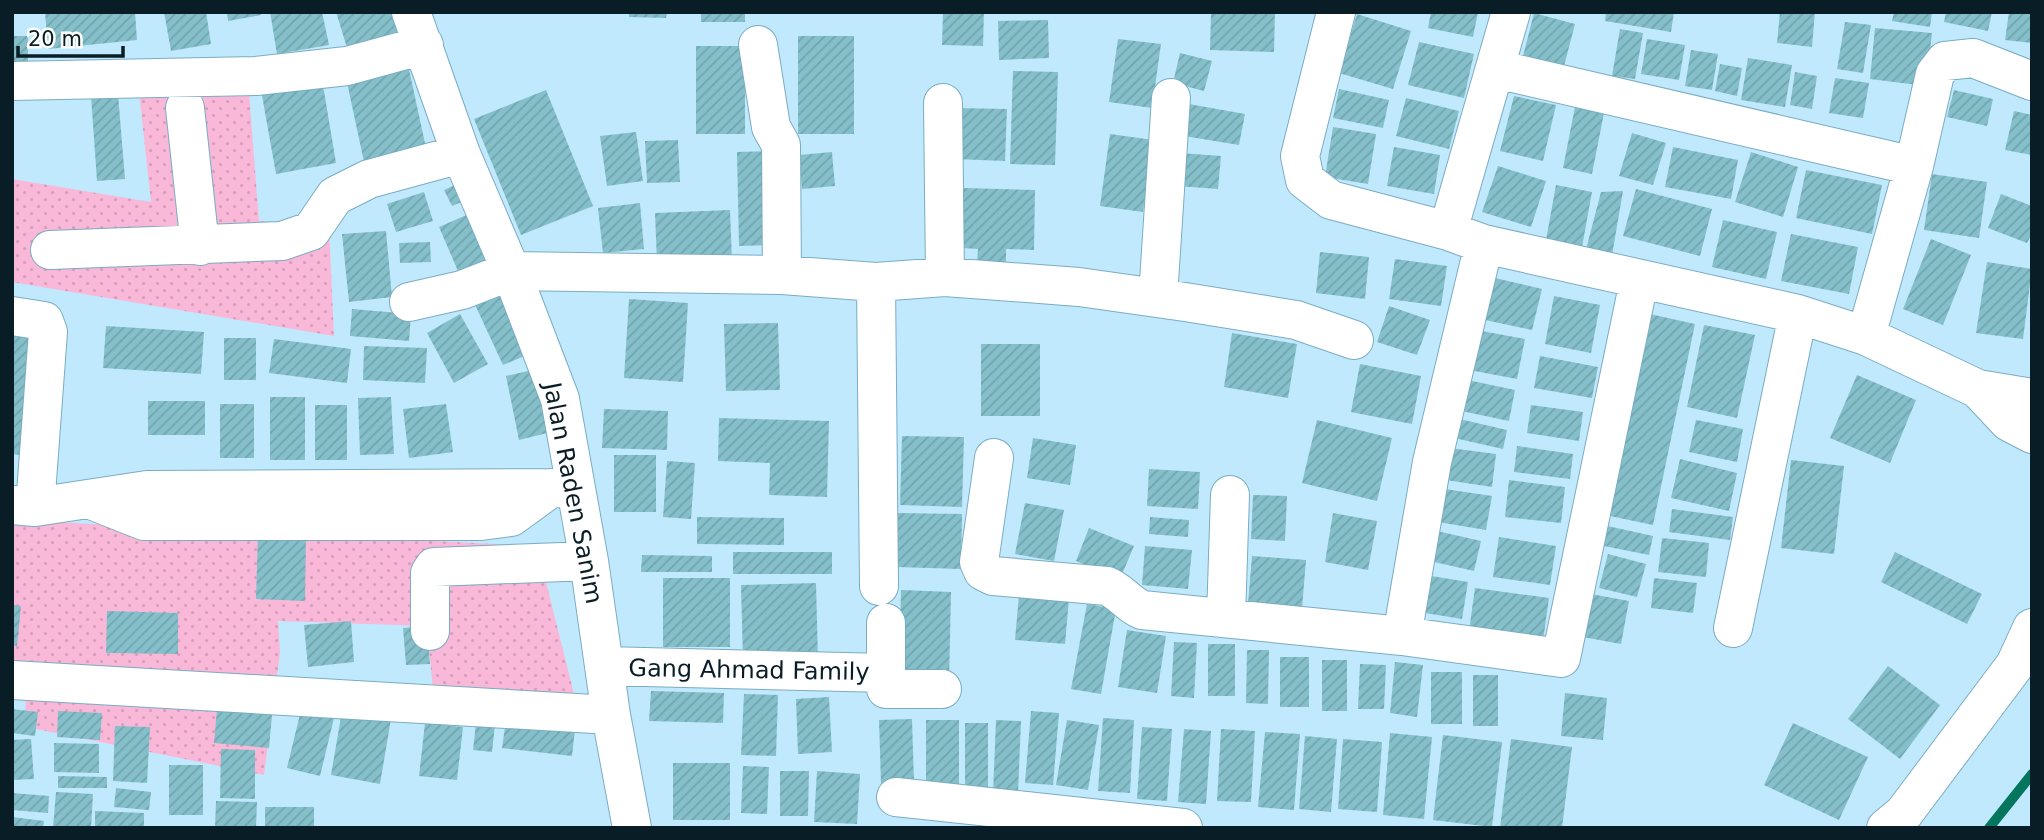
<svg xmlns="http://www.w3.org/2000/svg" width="2044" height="840" font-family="'DejaVu Sans',sans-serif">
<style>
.grass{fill:url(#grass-dots)}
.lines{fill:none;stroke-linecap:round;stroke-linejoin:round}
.stream{stroke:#04765e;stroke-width:10}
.building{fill:url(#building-hatch)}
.minor-casing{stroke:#7aacc3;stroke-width:40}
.major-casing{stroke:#7aacc3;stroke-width:40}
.minor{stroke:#fff;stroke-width:38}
.major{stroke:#fff;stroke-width:38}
.labels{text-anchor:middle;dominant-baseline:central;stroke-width:5;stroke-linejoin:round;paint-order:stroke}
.street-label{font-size:24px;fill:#081d25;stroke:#fff}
</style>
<defs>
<pattern id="grass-dots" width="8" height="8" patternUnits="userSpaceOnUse" patternTransform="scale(1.75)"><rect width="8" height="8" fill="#fab8d9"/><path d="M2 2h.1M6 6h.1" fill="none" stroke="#d59eba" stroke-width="1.8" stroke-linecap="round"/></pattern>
<pattern id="building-hatch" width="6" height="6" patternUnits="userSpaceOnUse" patternTransform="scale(1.75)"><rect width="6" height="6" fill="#85c0ca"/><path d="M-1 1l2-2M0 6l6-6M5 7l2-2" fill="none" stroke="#71a5ad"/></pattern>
</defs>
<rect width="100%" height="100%" fill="#c1e9fd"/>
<path class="grass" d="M248,80L259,221L329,226L334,336L12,282V179L151,202L138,83Z
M12,520L537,546L575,698L433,690L427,626L278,621L280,653L264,775L26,727L25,679H12Z"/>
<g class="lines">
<path class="stream" d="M1989,828L2032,774"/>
</g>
<path class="building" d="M45,12H135L137,40L48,49Z
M164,12H206L211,44L171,51Z
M227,12H261V15L228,21Z
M270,12H322L329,45L277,54Z
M336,12H398L405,34L348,51Z
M629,12H667L666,18L629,17Z
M701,12H745V22H701Z
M943,12H984L983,46L942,45Z
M1211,12H1275L1274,52L1210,50Z
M1431,12H1478L1473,37L1428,28Z
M1606,12H1674L1671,32L1605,21Z
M1780,12H1815L1812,47L1777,43Z
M1894,12H1932L1930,27L1892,21Z
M1946,12H1992L1988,31L1944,22Z
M2009,12H2032V43L2005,40Z
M1534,13L1575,24L1563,70L1522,60Z
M1357,14L1411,31L1393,89L1339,73Z
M1048,20L1049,58L999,60L998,21Z
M1845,22L1871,25L1863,73L1837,69Z
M1875,28L1932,33L1926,86L1870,79Z
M1620,29L1643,33L1635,79L1612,76Z
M12,36H28V68H12Z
M798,36H854V134H798Z
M1118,39L1161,44L1152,108L1109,102Z
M1647,39L1685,45L1679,80L1641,74Z
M1419,42L1474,54L1464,98L1408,85Z
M696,46H745V134H696Z
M1691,50L1718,54L1712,90L1685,86Z
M1180,53L1212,61L1204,91L1173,83Z
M1748,58L1792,65L1785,107L1741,100Z
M407,60L426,148L364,162L345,73Z
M1720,64L1742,68L1737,96L1715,91Z
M1013,71L1058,72L1055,165L1010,164Z
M1795,72L1817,76L1812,109L1790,105Z
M1835,78L1869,83L1863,118L1829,113Z
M322,79L336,163L276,174L261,90Z
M1339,89L1389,100L1383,128L1333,118Z
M546,90L593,206L521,235L474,119Z
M1954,90L1993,99L1987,126L1947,117Z
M118,94L125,179L97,181L91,96Z
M1514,96L1556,105L1543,161L1500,151Z
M1406,98L1459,111L1449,149L1396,136Z
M1189,104L1245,114L1239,145L1184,136Z
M1575,107L1604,113L1592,174L1563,168Z
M957,108L1007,109L1005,161L955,159Z
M2014,111L2032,115V155L2005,150Z
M1333,127L1376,134L1368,184L1325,177Z
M636,132L643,181L607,186L600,136Z
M1632,133L1666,143L1653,185L1619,176Z
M1110,134L1153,140L1143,212L1100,206Z
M678,140L680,182L647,183L645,141Z
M1394,147L1440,155L1434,194L1387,186Z
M1673,147L1738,160L1731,199L1665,187Z
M774,151L777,245L739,246L737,152Z
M832,152L835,186L802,189L799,155Z
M1751,152L1798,167L1783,217L1735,202Z
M1180,153L1221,156L1218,189L1178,186Z
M1498,166L1546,181L1531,227L1482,212Z
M1806,170L1882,185L1872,234L1796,218Z
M1932,174L1987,182L1979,238L1924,230Z
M457,184L464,201L452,206L444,190Z
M1556,185L1592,192L1582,247L1546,240Z
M964,188L1035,190L1034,250L1006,249V262L977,261L978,249L962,248Z
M1636,189L1712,209L1700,256L1623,236Z
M1623,191L1610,267L1583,261L1601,192Z
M424,192L433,221L396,232L387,204Z
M2001,194L2032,206V233L2027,243L1988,228Z
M640,203L644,249L603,253L598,208Z
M730,210L732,260L657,263L655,213Z
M471,213L494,265L461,278L439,227Z
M1723,220L1777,232L1766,279L1712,267Z
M386,231L392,297L349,302L342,234Z
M1791,234L1858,247L1849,294L1781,281Z
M1931,239L1971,255L1943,325L1903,309Z
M430,242L431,262L400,263L399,243Z
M1320,252L1369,257L1365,299L1316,293Z
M1395,259L1447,266L1441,306L1389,299Z
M1987,262L2032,269L2023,339L1976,333Z
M1495,278L1542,289L1532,330L1485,320Z
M497,282L529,354L503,365L470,294Z
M1554,296L1600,305L1591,353L1545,344Z
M629,299L688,303L683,382L624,378Z
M1389,306L1430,320L1417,355L1377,342Z
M352,309L411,314L409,341L350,336Z
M460,314L488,364L454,383L427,333Z
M1650,314L1695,324L1653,525L1605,515Z
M12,320L41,323L28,456L12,454Z
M778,323L780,390L726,391L724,324Z
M1704,325L1755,335L1737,418L1687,407Z
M106,326L204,332L201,374L103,368Z
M1471,329L1525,339L1517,379L1464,369Z
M1232,333L1297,344L1288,398L1224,387Z
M224,338H256V380H224Z
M274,339L351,349L347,383L269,373Z
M981,344H1040V416H981Z
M364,346L427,348L425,383L363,380Z
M1540,356L1598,367L1592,398L1534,388Z
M1360,364L1421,376L1412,424L1351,412Z
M533,370L547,433L519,440L506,376Z
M1857,375L1916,400L1890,463L1830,438Z
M1458,378L1515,390L1509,421L1452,409Z
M270,397H305V460H270Z
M391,397L394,454L360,455L358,398Z
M148,401H205V435H148Z
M220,404H254V458H220Z
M446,404L453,452L409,458L403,409Z
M315,405H347V460H315Z
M1531,405L1583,412L1579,441L1527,433Z
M604,409L668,411L667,450L602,448Z
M719,418L829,421L827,497L769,495L770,463L718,461Z
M1455,418L1507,430L1503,449L1450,437Z
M1317,420L1392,438L1377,501L1302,483Z
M1696,420L1743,429L1737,462L1689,452Z
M902,436L964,437L962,507L900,505Z
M1033,438L1076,445L1070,485L1027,478Z
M1517,446L1573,454L1570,479L1514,472Z
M1450,448L1496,454L1492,487L1446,480Z
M614,455H656V512H614Z
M1680,459L1737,473L1729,511L1671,498Z
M1791,460L1844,466L1834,554L1781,548Z
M667,461L695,463L691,519L663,517Z
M1149,469L1200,472L1198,509L1147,506Z
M1509,480L1565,487L1561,523L1505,517Z
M1438,488L1492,496L1486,530L1432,521Z
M1253,495L1287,496L1285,541L1251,539Z
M1025,503L1064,510L1054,561L1015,554Z
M1672,509L1733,517L1730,540L1669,532Z
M898,513L962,514L961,569L897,567Z
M1333,513L1377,521L1368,570L1325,562Z
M697,517L784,518V545L697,544Z
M1150,517L1189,520L1188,537L1149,534Z
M1603,525L1653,536L1649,555L1599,545Z
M1089,528L1134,546L1120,579L1076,561Z
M1428,529L1481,541L1474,571L1421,559Z
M258,531L306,532L305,601L256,599Z
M1499,537L1556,546L1550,585L1493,577Z
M1662,538L1709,543L1706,577L1658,572Z
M1145,546L1192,550L1188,589L1142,585Z
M733,552H832V574H733Z
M1895,552L1982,594L1967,624L1881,582Z
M1608,554L1646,564L1637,597L1599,588Z
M642,555L712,556V572H641Z
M1252,556L1306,560L1302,608L1248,604Z
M1419,574L1468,582L1462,619L1413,611Z
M663,578H730V647H663Z
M1654,578L1697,583L1693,613L1651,608Z
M816,583L818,661L743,662L741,585Z
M1475,588L1549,598L1543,641L1469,631Z
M901,590L951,592L949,683L899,682Z
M1591,594L1629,601L1621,644L1583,637Z
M1019,595L1069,599L1065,644L1015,640Z
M1087,604L1116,609L1101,694L1071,689Z
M12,605L21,606L17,646L12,645Z
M107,611L178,613V654L106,653Z
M351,621L354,662L308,667L304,625Z
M427,626L430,664L406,665L403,628Z
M1127,630L1166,636L1157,693L1118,687Z
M1174,642L1197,643L1194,698L1171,696Z
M1208,644H1235V696H1208Z
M1247,650H1269L1268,704L1246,703Z
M1280,657H1309V707H1280Z
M1322,660H1347V711H1322Z
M1395,662L1423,665L1417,717L1390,713Z
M1360,664L1386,665L1384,709H1358Z
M1888,666L1940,705L1900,759L1848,719Z
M1431,672H1462V724H1431Z
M1473,675H1498V726H1473Z
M651,691L724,693L723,723L649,721Z
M1565,693L1607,698L1603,740L1561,736Z
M744,694L778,695L776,756L741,755Z
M829,697L832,752L798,754L796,699Z
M218,698L273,704L269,748L214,743Z
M12,709L38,712L35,736L12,733Z
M301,710L334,718L320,776L287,768Z
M58,711L102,713L100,740L57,737Z
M342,711L391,719L380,784L331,775Z
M1031,711L1059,713L1053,785L1025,783Z
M1103,718L1134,720L1130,793L1098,791Z
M912,719L914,783L881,784L879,720Z
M926,720H959V787H926Z
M996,720L1021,721L1018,794L993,793Z
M1067,720L1099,725L1088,790L1056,785Z
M506,721L575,729L572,756L502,748Z
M425,723L463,727L457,780L419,776Z
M476,723L495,724L492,752L473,750Z
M965,723H988V788H965Z
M1793,723L1868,757L1839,820L1764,785Z
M115,726L150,727L147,783L113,781Z
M1142,727L1172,729L1167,801L1137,799Z
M1184,729L1211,731L1206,804L1178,802Z
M1221,729L1255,731L1251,802L1217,801Z
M1265,732L1300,734L1294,810L1258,807Z
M1390,733L1432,737L1424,819L1383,815Z
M1443,735L1502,742L1492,827L1433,820Z
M1305,736L1337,739L1331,812L1299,809Z
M31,739L34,779L12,780V740Z
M1343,739L1382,742L1377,812L1338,809Z
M1511,739L1572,747L1562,828H1500Z
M54,743L99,744V773L54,772Z
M221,749L255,750V799L220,798Z
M673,763H730V820H673Z
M169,765H203V815H169Z
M743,766L769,767L767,814L741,813Z
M780,771H809L808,816H780Z
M817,771L860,774L857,824L814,822Z
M58,776L107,777V788H58Z
M116,788L151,792L149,810L114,807Z
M56,792L93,794L91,828H53Z
M12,793L49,796L48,813L12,810Z
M216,801L257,802L256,828H215Z
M265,807H314V828H265Z
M95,811L144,813V828H95Z
M12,817L44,821L43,828H12Z"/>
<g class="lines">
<defs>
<path id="minor" d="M411,12L461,154L511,271L560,399L589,561L611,715L632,828
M1336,12L1300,156L1305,180L1331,200L1448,231L1484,244L1798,314L1866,336L1978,389L2032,398
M758,45L771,127L781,145L782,275
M1496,69L1914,166
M12,81L256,76L347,66L424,45
M943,103L945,277
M185,108L200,246
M1448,231L1511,12
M50,250L282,241L311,231L335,196L369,179L461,154
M876,282L879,586
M1158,297L1171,98
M409,302L462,290L511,271L782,275L876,282L945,277L1079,287L1185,302L1296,320L1354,340
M12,316L44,321L48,332L35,507
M1866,336L1914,166L1935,74L1945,61L1973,58L2032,81
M1978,389L2009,422L2032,434
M994,458L979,562L983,571L993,576L1107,586C1121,592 1128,604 1142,610L1402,636L1561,658L1639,281
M91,500L144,521H481L511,517L551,488
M12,505L35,507L147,490L576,488
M1226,618L1230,495
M1733,628L1798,314
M430,631V573L434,567L589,561
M1402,636L1432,462L1484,244
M604,666L886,673V623
M886,673V689H942
M12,680L611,715
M896,797L1183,828"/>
<path id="major" d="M1886,828L1904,813L2015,665L2032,628"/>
</defs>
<use href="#minor" class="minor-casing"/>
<use href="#major" class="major-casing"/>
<use href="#minor" class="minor"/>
<use href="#major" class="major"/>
</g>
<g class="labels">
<g class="street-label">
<text transform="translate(573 493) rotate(79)">Jalan Raden Sanim</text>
<text transform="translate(749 670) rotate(1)">Gang Ahmad Family</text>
</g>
</g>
<rect width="2044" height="840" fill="none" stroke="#081d25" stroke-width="28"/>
<path d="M18 46v10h105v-10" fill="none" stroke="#081d25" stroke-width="3.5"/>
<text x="28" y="46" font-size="21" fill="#081d25" stroke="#ffffff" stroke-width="5" paint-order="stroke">20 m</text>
</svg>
